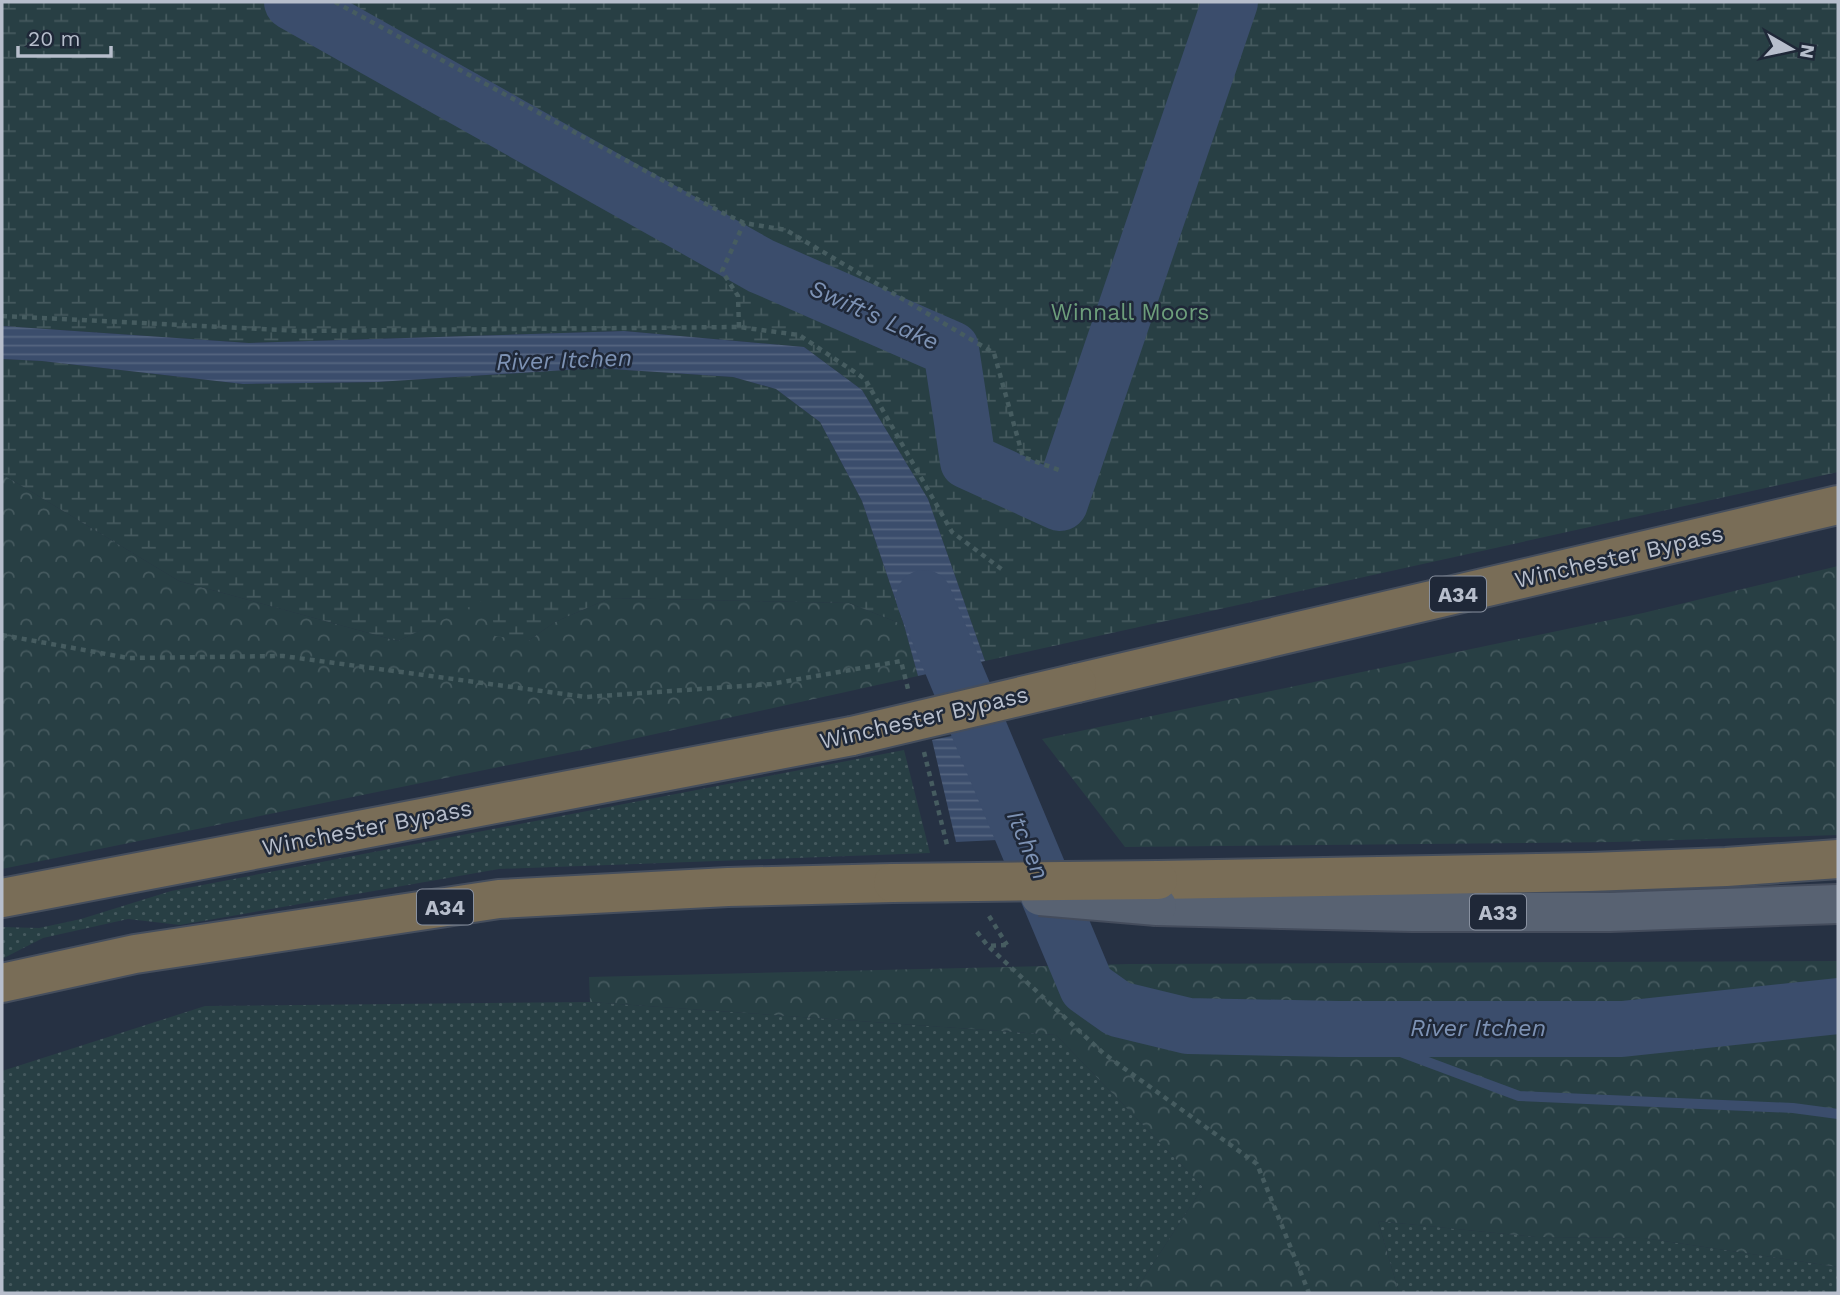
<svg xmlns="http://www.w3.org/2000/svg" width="1840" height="1295" font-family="'Work Sans',sans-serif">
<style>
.grass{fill:url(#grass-dots)}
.forest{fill:url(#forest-crowns)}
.wetland{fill:url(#wetland-marsh)}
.water{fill:url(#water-rules)}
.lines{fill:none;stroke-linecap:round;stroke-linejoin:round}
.stream{stroke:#3b4d6c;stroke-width:10}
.river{stroke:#3b4d6c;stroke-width:56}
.major-casing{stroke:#444c5c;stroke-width:42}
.highway-casing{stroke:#454e5d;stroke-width:42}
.path{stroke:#465c60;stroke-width:4.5;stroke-dasharray:5 5;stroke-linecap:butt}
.major{stroke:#586272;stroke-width:38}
.highway{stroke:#796d57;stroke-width:38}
.major-bridge-casing{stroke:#444c5c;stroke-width:42;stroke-linecap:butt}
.highway-bridge-casing{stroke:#454e5d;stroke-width:42;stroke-linecap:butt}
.major-bridge{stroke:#586272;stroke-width:38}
.highway-bridge{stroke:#796d57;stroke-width:38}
.labels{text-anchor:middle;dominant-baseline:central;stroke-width:5;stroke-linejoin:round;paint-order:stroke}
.shield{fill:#1f2838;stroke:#8991a0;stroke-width:2}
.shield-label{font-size:21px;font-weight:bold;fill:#b7becc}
.park-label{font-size:23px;fill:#6d9e7b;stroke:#1f2838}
.street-label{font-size:23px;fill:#b7becc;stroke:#1f2838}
.water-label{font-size:24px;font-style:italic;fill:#7d92b4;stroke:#1f2838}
</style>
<defs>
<pattern id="grass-dots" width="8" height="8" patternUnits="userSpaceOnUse" patternTransform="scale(1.75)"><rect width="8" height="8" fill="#283f44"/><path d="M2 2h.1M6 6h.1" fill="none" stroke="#45595e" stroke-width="1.8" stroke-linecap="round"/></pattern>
<pattern id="forest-crowns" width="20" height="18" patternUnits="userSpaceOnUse" patternTransform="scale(1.75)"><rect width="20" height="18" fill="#283f44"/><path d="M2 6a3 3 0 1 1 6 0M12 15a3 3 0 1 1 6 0" fill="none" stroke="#45595e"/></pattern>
<pattern id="wetland-marsh" width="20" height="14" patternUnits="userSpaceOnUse" patternTransform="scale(1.75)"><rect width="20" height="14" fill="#283f44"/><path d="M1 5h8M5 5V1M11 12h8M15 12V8" fill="none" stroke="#45595e"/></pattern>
<pattern id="water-rules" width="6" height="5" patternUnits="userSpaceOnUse" patternTransform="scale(1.75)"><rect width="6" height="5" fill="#3b4d6c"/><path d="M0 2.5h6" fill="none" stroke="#556580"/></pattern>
</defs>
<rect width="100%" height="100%" fill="#263143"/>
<path class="grass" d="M904,750L930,853L499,869L180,925L128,919L43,938L2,959V927L39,928L81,919L171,891Z
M590,1002L1056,1035L1203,1187L1134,1293H2V1071L205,1006Z
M1378,1221L1536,1237L1644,1238L1838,1267V1293H1399Z"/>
<path class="forest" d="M2,474L179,581L398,641L490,596L528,641L555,622L610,598L849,603L904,625L918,676L592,748L2,869Z
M1838,566V835L1614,842L1125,847L1042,739L1643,613Z
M1838,961V1267L1644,1238L1536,1237L1378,1221L1399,1293H1134L1203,1187L1056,1035L590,1002L589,977L1130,964Z"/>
<path class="wetland" d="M2,2H1838V472L985,661L928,499L862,390L804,347L624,331L249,343L2,326Z
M2,359L42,361L243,384L377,382L596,368L733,377L776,389L820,422L862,501L904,625L849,603L610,598L555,622L528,641L495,636L490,597L398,641L179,581L2,474Z"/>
<path class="water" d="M2,326L249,343L624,331L804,347L862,390L928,499L985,661L918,676L904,625L862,501L820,422L776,389L733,377L596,368L377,382L243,384L42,361L2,359Z
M1001,726L1036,838L956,842L932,740Z"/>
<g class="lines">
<path class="stream" d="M1339,1029L1519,1096L1793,1108L1838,1114"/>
<path class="river" d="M292,2L761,266L951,349L968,461L1060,503L1230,2
M924,598L1087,987L1118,1009L1188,1026L1339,1029H1622L1838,1006"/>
<defs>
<path id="major" d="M1157,906L1412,912H1610L1838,904"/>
<path id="highway" d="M1077,683L1838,505
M1158,880L1589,872L1726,867L1838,859
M2,898L852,736
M2,983L135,954L499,899L728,887L893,883"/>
</defs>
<use href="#major" class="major-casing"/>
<use href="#highway" class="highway-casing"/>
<path class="path" d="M335,2L721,212L744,223L786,230L994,353L1023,457L1059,470
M2,316L299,331L739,327L799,335L865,379L952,532L1004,571
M739,327L738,296L722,271L744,223
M2,635L128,658L283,656L586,697L771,684L901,661L908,689
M924,752L948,849
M989,916L1007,945
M977,932L988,946
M1006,945L988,946L1103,1053L1257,1164L1309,1293"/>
<use href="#major" class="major"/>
<use href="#highway" class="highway"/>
<defs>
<path id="major-bridge" d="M1040,896L1157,906"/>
<path id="highway-bridge" d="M852,736L1077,683
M893,883L1158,880"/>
</defs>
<use href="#major-bridge" class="major-bridge-casing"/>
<use href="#highway-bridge" class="highway-bridge-casing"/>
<use href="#major-bridge" class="major-bridge"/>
<use href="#highway-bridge" class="highway-bridge"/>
</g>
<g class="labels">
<g class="shield">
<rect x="1430" y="576.5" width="56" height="35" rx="5"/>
<rect x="417" y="889.5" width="56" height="35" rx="5"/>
<rect x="1470" y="894.5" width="56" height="35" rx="5"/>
</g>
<g class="shield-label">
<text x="1458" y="594">A34</text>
<text x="445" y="907">A34</text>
<text x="1498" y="912">A33</text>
</g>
<g class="park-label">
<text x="1130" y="312">Winnall Moors</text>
</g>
<g class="street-label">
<text transform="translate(1619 557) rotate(-13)">Winchester Bypass</text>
<text transform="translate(924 718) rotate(-13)">Winchester Bypass</text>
<text transform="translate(367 828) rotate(-11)">Winchester Bypass</text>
</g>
<g class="water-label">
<text transform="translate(874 315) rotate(24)">Swift's Lake</text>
<text transform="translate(564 360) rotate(-2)">River Itchen</text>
<text transform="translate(1028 845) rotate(67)">Itchen</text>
<text x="1478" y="1028">River Itchen</text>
</g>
</g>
<rect width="1840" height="1295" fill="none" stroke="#b7becc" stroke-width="7"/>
<g transform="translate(1791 49) rotate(99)" stroke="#1f2838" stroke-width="5" paint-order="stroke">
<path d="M0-5L12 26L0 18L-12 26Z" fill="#b7becc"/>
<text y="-10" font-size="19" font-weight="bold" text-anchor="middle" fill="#b7becc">N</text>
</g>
<path d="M18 46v10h93v-10" fill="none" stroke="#b7becc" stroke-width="3.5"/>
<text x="28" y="46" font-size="21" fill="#b7becc" stroke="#1f2838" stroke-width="5" paint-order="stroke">20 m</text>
</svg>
